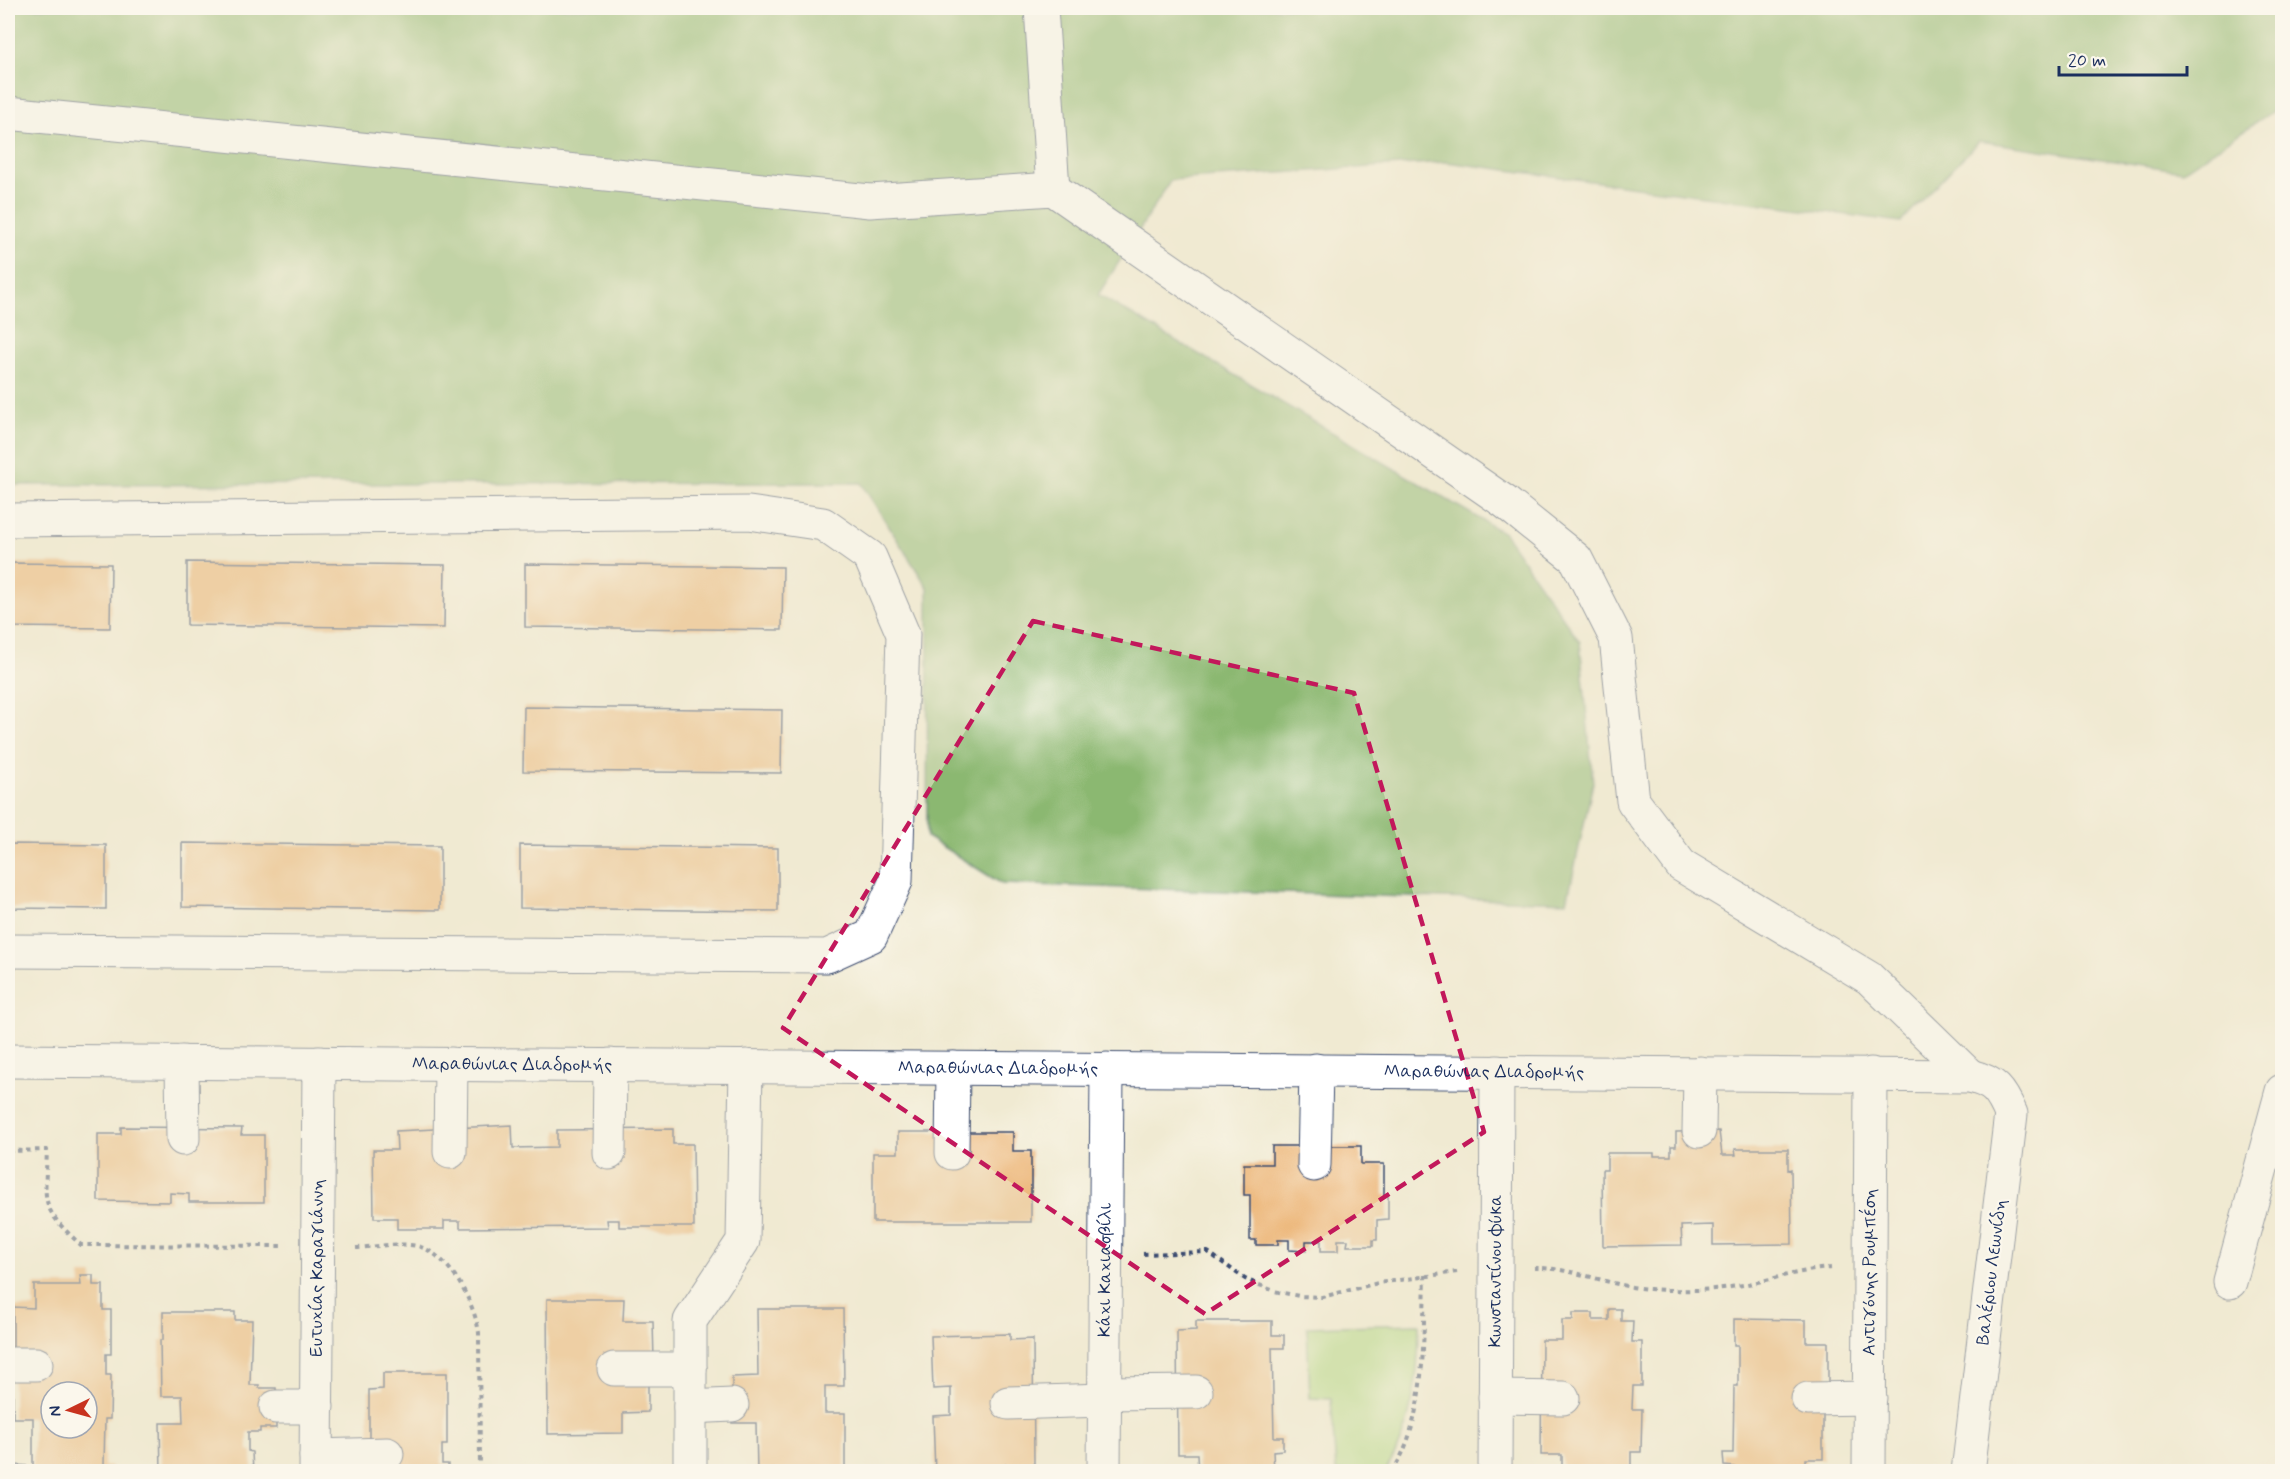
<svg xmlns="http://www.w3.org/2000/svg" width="2290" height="1479" font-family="Mynerve,sans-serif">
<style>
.green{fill:#afd883;stroke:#658470;stroke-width:1.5}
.forest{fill:#8bb871;stroke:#537468;stroke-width:1.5}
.building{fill:#ebb06e;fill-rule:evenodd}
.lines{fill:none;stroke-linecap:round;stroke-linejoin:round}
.minor-casing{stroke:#3b4b6f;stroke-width:35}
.path{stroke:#3b4b6f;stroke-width:4;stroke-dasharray:4.5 4.5;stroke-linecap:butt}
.minor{stroke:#fff;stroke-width:33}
.marked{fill:none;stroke:#c2185b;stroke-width:4.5;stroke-dasharray:12 8;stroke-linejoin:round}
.labels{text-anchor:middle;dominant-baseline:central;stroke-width:4.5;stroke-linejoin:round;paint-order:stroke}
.street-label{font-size:18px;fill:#1b2f5e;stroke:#fbf7ec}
</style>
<rect width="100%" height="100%" fill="#fbf7ec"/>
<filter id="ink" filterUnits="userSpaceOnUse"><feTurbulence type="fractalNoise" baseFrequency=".0167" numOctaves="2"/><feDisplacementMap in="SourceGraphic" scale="12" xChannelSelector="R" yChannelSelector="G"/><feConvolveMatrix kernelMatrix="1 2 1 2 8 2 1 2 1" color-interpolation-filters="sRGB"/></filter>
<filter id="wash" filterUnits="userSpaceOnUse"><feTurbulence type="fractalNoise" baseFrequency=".008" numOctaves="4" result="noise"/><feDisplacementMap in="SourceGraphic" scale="24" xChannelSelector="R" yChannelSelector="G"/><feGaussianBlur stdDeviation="1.35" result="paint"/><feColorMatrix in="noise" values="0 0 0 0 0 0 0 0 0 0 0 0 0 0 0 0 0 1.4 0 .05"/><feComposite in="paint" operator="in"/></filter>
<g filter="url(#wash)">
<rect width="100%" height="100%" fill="#f0ead2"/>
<path class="green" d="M1419,1324C1419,1376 1412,1426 1386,1471H1336L1331,1399L1310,1398L1307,1327Z"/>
<path class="forest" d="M8,8H2282V105L2183,171L1979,141L1901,222L1446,162L1171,180L1098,295L1504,533L1580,642L1593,783L1567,902L1002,884L927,837L928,588L861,483L8,485Z"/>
<g id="blocks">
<path class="building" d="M187,562L445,565L444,628L187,625Z
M8,563L111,564L110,628L8,627Z
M525,564L783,567L782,630L525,627Z
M524,707L782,710L781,773L523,771Z
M182,843L440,846V910L182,907Z
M8,844L106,845V909L8,908Z
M520,845L778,848V911L520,908Z
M512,1125L513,1148L557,1147V1130L673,1129V1144H693L694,1227H619V1220H607L608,1227L460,1228V1221H444V1229H397V1218H374L373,1150H397L396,1131Z
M121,1127L242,1128L241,1135H264V1202H189V1194L170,1193V1202L98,1201V1134H121Z
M1719,1131L1722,1155H1736L1735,1149H1788V1170L1791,1169L1792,1244L1713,1245V1225L1681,1226L1682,1245L1603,1246L1602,1170H1607V1153H1654V1156H1671V1146H1676V1132Z
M898,1132H1013V1151H1031V1222H873V1153H898Z
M1272,1146H1361V1164H1384V1195H1388V1219L1377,1220V1240H1373V1246H1347L1348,1240H1338V1251H1321V1241H1306V1251L1289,1250V1240H1278V1245H1256V1240H1250V1195H1244V1164H1272Z
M80,1275H93V1285H103V1310H111V1354H106V1375H111L110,1419H105L104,1466H111V1472H12V1465L33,1466V1418H13V1307L34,1308V1285H81ZM51,1392H87V1428H51Z
M547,1299H624L623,1321H653L654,1360L648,1378V1412L623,1413V1433L548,1434Z
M757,1309H843L844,1386H825V1413H845V1472H757L756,1423H732V1377L758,1376Z
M1609,1309H1621V1321H1633L1632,1342H1642V1386H1633L1632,1409H1642L1641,1452H1631V1472H1562V1455H1541L1542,1340H1562V1320H1573V1313H1593V1320H1609Z
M163,1312H235V1320H252L250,1385H259V1388H276V1428H260V1432H248V1451L252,1452L253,1472H161L160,1423H183L182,1396H161L160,1340H163Z
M1734,1319L1806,1320V1342H1828V1389L1823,1406V1459H1806V1472H1734V1467L1724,1466L1723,1453H1733L1734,1386H1738V1345H1734Z
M1196,1321H1272V1335H1284V1348H1272L1274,1437H1283V1450L1273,1451L1274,1472H1198L1197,1454H1178L1177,1331L1196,1330Z
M1010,1334V1340L1033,1339L1034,1464H1006V1472H935L933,1416L951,1415V1388L933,1389L931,1336Z
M383,1373H447V1445H442V1464H448V1472H369V1390L383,1389Z"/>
</g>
</g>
<g filter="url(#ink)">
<use href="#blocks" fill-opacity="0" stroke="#3b4b6f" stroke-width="1.5"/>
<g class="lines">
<defs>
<g id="minor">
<path d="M1041,8L1053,189"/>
<path d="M8,113L870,201L1053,189L1505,502L1576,559L1616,638L1633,801L1681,865L1869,978L1970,1076"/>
<path d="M8,520L749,513L823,524L870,557L903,634L896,881L871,936L827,956L8,951"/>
<path id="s1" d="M8,1061L1970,1076C1995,1082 2001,1091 2011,1114L1968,1472"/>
<path d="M182,1062L183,1139"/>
<path d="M1699,1131L1700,1073"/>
<path d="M450,1152L451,1064"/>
<path d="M609,1153L610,1065"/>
<path d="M952,1153L953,1068"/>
<path d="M1314,1165L1316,1070"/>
<path d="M2230,1282L2282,1091"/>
<path d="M8,1364H36"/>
<path d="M614,1369H690"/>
<path d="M1104,1393L1196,1392"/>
<path d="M1495,1397L1563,1398"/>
<path d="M1808,1399L1870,1398"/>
<path d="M1008,1403L1104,1400"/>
<path d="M276,1407H317"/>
<path d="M690,1407L732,1405"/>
<path d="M316,1456L387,1454"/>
<path id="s2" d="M316,1472L319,1063"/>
<path d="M690,1472V1321L743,1241L746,1066"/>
<path id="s3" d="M1104,1472L1107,1069"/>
<path id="s4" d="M1495,1472L1497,1072"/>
<path id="s5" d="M1869,1472L1871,1074"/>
</g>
</defs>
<use href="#minor" class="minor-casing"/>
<path class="path" d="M8,1151L47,1150C45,1203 39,1207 81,1245L281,1246
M356,1248C375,1247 398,1242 417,1246C449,1253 475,1304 479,1333L480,1472
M1143,1254L1208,1252L1245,1279L1274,1291L1299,1296L1322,1297L1378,1283L1457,1272
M1534,1268C1575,1267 1610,1287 1650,1289C1678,1291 1709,1291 1737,1286C1768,1281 1799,1270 1831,1268
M1392,1472C1427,1420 1423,1336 1425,1275"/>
<use href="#minor" class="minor"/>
</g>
</g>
<path d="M0 0H2290V1479H0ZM1033,621L1354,693L1484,1132L1205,1314L783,1028Z" fill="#f0ead2" fill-opacity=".55" fill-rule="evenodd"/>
<path class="marked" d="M1033,621L1354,693L1484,1132L1205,1314L783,1028Z"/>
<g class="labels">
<g class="street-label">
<text stroke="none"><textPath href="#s1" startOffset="504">Μαραθώνιας Διαδρομής</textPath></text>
<text stroke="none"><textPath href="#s1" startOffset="990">Μαραθώνιας Διαδρομής</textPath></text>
<text stroke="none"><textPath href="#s1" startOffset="1476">Μαραθώνιας Διαδρομής</textPath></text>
<text stroke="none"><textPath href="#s2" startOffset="204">Ευτυχίας Καραγιάννη</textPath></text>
<text stroke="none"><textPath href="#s3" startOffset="202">Κάχι Καχιασβίλι</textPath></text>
<text stroke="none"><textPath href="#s4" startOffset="201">Κωνσταντίνου Φύκα</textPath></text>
<text transform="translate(1992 1272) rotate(-83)">Βαλέριου Λεωνίδη</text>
<text stroke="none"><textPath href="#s5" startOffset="200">Αντιγόνης Ρουμπέση</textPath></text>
</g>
</g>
<rect width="2290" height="1479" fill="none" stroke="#fbf7ec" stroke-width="30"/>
<g transform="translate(69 1410) rotate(265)"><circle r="28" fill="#fbf7ec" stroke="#a1a7b3" stroke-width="1.5"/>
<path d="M0-4.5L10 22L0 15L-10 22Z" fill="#c8321e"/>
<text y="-9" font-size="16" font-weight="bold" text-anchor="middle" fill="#1b2f5e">N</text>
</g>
<path d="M2059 66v9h128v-9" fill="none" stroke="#1b2f5e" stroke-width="3"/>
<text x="2068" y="66" font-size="18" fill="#1b2f5e" stroke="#fbf7ec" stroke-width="4.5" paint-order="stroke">20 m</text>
</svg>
